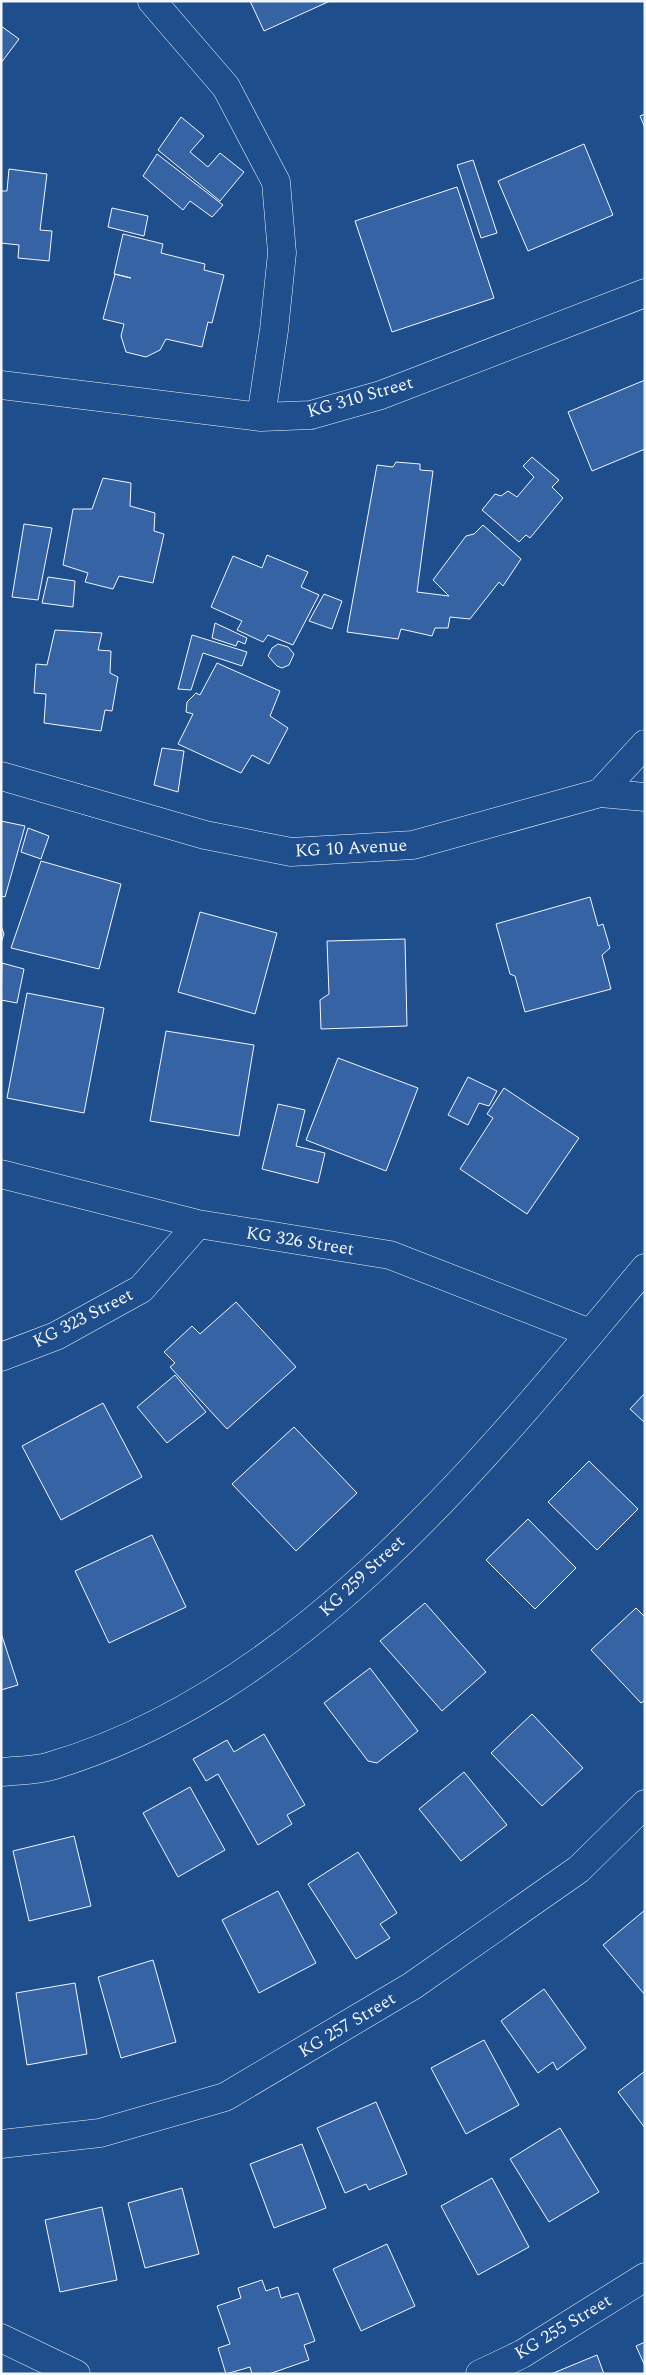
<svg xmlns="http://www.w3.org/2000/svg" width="646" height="2375" font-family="Spectral,serif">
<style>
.building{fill:#3563a3;stroke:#f2f6ff}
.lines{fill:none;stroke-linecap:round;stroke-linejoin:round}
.minor-casing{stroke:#f2f6ff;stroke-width:29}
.tertiary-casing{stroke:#f2f6ff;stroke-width:29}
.minor{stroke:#1f4e8c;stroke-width:28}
.tertiary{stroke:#1f4e8c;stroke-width:28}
.labels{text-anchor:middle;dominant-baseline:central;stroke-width:4;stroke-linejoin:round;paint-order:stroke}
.street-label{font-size:18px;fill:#f2f6ff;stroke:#1f4e8c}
</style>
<rect width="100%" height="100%" fill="#1f4e8c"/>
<path class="building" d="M250,1H330L264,31Z
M1,26L19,39L1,63Z
M645,114V128L640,116Z
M181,117L204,136L190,152L208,167L220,153L244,172L220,201L158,150Z
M584,144L613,215L528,251L498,181Z
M157,154L223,205L212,217L190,201L183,210L143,176Z
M473,160L497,233L481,238L457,165Z
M9,169L47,174L40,230L52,231L49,261L18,258L19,245L1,243V191H7Z
M457,187L494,298L392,332L355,221Z
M112,208L148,216L144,236L108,227Z
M123,234L163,244L161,253L205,264L204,270L224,275L212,323L208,322L202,347L166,339L160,350L146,357L126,352L121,336L124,324L103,319L115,274L131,278L114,274Z
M645,380V449L592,471L568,412Z
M532,457L559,480L552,487L563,498L530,538L526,535L519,542L482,510L495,494L501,496L508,491L517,497L534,477L523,466Z
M396,462L420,464V470L433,471L417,592L449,596L433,580L466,536L474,534L483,525L521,559L503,586L499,582L470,619L450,617L448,628H435L432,636L401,629L398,639L347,632L377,465L393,467Z
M103,478L131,483L130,506L155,513L154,531L164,534L153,583L119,576L113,589L85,582L88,573L63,565L73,509H92Z
M24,524L52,528L38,600L12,597Z
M267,555L308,572L301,587L319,595L293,645L268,635L263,642L237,630L242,621L211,607L233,556L262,568Z
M48,577L75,581L73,607L42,603Z
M324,594L342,601L332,629L309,621Z
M215,623L247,638L245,644L238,641L236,646L212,638Z
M55,630L102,633L98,650L111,651L110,673L118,677L112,711L105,710L101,731L44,723L46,694L34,693L36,664L47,665Z
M192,635L247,652L242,666L203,653L191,690L178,689Z
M278,644L288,647L294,654L289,665L282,668L277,666L268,656L272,648Z
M217,663L280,691L270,716L288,728L269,764L252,755L241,773L178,744L193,714L186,712L187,702L196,693L200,695Z
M162,748L184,751L178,792L154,785Z
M1,821L25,826L5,897L1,896Z
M28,828L49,836L41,859L21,852Z
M41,861L121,884L99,969L11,948Z
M590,897L598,926L603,924L610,948L602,955L611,989L525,1012L515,976L510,974L496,924Z
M200,912L277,933L255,1014L178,992Z
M1,926L4,934L1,943Z
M405,939L407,1026L321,1029L320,1000L329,994L327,941Z
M2,963L24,969L17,1003L1,1000Z
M27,993L104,1008L84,1113L7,1098Z
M166,1031L254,1045L239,1136L150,1121Z
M338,1058L418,1088L386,1171L306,1140Z
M468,1077L497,1091L489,1106L479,1103L468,1125L448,1115Z
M504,1088L579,1138L527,1214L460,1169L493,1118L487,1114Z
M278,1104L305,1110L296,1146L325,1153L318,1183L262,1169Z
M236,1302L296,1367L227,1429L170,1367L175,1363L164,1352L192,1326L200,1334Z
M175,1375L206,1412L167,1443L137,1407Z
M645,1393V1423L630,1409Z
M103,1403L142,1477L61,1520L22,1446Z
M294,1427L357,1493L296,1551L232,1484Z
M589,1461L638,1509L597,1550L548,1502Z
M528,1519L576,1568L535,1609L486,1560Z
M152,1535L186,1607L109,1643L75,1571Z
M425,1603L486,1672L442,1711L380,1641Z
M636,1608L645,1617V1700L641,1703L591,1650Z
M1,1633L18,1685L1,1690Z
M370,1668L418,1731L377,1763L368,1761L324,1703Z
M532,1714L583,1768L542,1806L491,1753Z
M264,1734L305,1805L287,1815L292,1824L258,1845L218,1774L206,1781L193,1759L227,1740L234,1752Z
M464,1772L507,1825L461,1861L419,1809Z
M190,1787L225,1850L178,1877L143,1813Z
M74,1836L91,1906L29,1921L13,1851Z
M358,1852L397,1913L380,1924L390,1938L356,1959L308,1884Z
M278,1891L316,1963L259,1993L222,1920Z
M645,1910V1995L603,1945Z
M153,1960L176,2042L121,2058L98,1977Z
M75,1983L87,2054L27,2065L16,1993Z
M544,1989L586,2048L557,2070L553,2062L538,2073L501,2021Z
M484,2040L519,2105L466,2134L431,2068Z
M645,2071V2128L618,2092Z
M376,2102L407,2174L369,2190L366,2184L345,2193L317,2128Z
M560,2128L599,2192L549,2222L510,2159Z
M302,2144L326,2208L274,2228L250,2164Z
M492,2178L529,2247L478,2275L441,2206Z
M182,2188L199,2254L145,2268L128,2203Z
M102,2207L117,2280L60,2292L45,2220Z
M387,2244L415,2306L361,2331L333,2269Z
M262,2280L266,2291L278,2287L281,2298L298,2293L315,2341L304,2345L309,2360L269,2374H252L250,2367L226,2374L218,2348L230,2344L217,2306L241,2298L238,2288Z
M645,2342V2366L636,2346Z
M597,2355L604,2374H551Z"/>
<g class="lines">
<defs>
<path id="minor" d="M152,1L226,87L276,182L282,253L274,330L261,417
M1,385L261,417L311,415L381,395L645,293
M600,793L645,744
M1,1174L198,1224L390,1255L590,1333
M1,1357L56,1336L141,1289L198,1224
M1,1772C17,1770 36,1771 51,1766C300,1692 485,1459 645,1268
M1,2144L100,2133L225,2097L412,1986L579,1869L645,1804
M480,2374L522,2354L645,2277"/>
<path id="tertiary" d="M1,776L205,835L291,852L413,845L600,793L645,797
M1,2338L76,2374"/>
</defs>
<use href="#minor" class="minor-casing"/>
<use href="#tertiary" class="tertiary-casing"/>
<use href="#minor" class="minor"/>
<use href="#tertiary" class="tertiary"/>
</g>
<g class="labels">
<g class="street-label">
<text transform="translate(360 397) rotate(-16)">KG 310 Street</text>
<text transform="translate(351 848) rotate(-3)">KG 10 Avenue</text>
<text transform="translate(300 1241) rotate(9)">KG 326 Street</text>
<text transform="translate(83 1318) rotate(-27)">KG 323 Street</text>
<text transform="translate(362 1576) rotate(-43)">KG 259 Street</text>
<text transform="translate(347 2025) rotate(-31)">KG 257 Street</text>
<text transform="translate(563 2327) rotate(-31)">KG 255 Street</text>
</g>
</g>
<rect width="646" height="2375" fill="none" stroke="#f2f6ff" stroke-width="5"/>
</svg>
